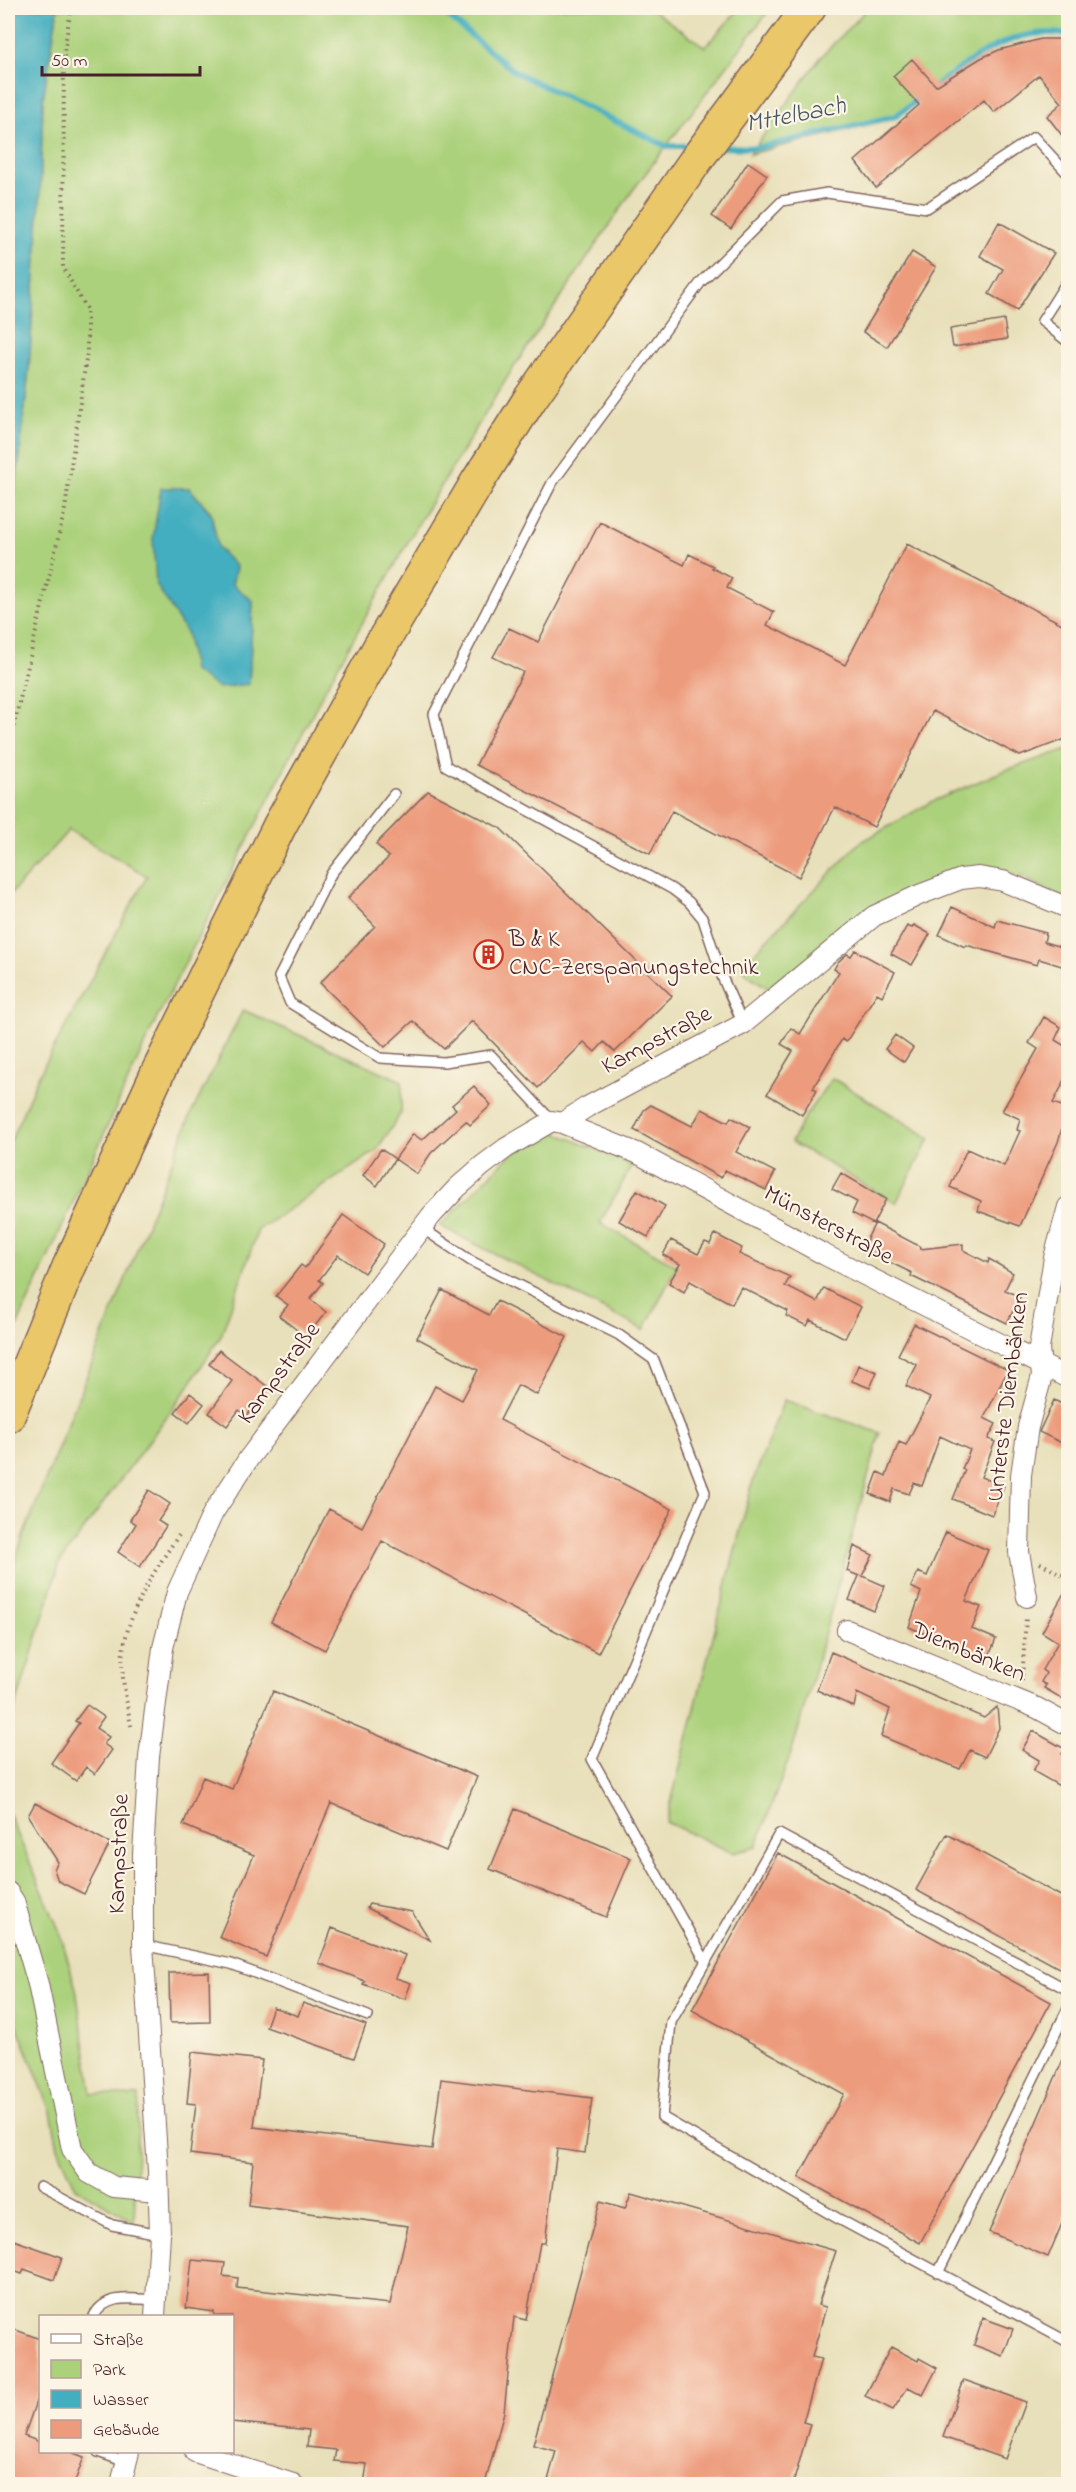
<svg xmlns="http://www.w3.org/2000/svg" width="1076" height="2492" font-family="'Indie Flower',sans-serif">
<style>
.green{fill:#acd17b;stroke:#7b7853;stroke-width:1.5;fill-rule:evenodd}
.water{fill:#42aec0;stroke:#466676;stroke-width:1.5}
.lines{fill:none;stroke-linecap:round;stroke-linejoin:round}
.stream{stroke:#42aec0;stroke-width:6}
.building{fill:#ed9b7d}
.lane-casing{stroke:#81635d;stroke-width:12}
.street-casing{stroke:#81635d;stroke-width:22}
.highway-casing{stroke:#81635d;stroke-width:36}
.path{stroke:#81635d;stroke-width:4;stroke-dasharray:1.5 4.5;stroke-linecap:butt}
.lane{stroke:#fff;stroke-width:9}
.street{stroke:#fff;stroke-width:20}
.highway{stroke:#eac769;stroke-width:33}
.labels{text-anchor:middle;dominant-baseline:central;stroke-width:4.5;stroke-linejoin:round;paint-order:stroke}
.poi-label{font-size:24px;fill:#4a1f2b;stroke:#fcf5e5;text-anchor:start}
.street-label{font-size:24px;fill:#4a1f2b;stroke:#fcf5e5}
.water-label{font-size:26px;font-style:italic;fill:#475867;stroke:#fcf5e5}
</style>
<rect width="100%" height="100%" fill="#fcf5e5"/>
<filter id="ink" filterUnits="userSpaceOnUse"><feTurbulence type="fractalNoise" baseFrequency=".0167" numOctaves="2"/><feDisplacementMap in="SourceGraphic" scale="12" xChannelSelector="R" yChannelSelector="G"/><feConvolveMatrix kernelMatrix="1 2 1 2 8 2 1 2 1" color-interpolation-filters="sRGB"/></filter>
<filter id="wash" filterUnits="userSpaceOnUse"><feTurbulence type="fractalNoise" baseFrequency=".008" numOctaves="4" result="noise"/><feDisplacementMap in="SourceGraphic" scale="24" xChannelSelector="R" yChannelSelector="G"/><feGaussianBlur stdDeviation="1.35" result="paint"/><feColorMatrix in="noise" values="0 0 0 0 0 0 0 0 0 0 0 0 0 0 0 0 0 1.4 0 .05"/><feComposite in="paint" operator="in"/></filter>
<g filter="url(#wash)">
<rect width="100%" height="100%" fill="#e8e0ba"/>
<path class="green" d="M58,8H650L705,47L740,8H771L633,190L510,373L421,519L324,691L152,1028L8,1346V1147L37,1079L147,876L69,830L8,897V518L19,463L29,368L40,198L43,99ZM189,488L211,512L218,548L236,567L232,584L253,601L249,684L193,671L187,634Z
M868,8H1068V36L1056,34L1023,37L979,55L896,118L750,154L820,58Z
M1068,749V900L1023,877L993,871L957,873L774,992L748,975L741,967L858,844L931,802L1003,771Z
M243,1010L402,1081L401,1113L376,1151L258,1230L221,1336L184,1393L60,1562L8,1731V1582L24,1534L191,1114Z
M832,1078L930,1138L896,1203L791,1142L806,1115Z
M550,1132H555L632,1165L600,1223L677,1266L644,1330L440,1226L510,1155Z
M784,1400L880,1433L793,1748L756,1847L733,1853L666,1822L752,1484Z
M8,1812L60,1932L76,1989L92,2094L139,2096L134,2222L76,2188L58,2148L51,2111L16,2023L8,1996Z"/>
<path class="water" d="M8,8H58L43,99L40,198L29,368L19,463L8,518Z
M161,488H189L211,513L218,548L236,567L232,584L253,601L249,684L218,688L193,671L187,634L156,584L153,538Z"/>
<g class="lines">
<path class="stream" d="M438,8L515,72L666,146H691
M929,91C970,60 1014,24 1068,35
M720,147L757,148L896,116L921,97"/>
</g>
<g id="blocks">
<path class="building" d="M1041,39H1060L1068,41V143L1047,116L1062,103L1039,75L994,112L984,100L876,188L855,161L919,105L893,76L912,59L936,86L981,58L999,50Z
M748,162L767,175L731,229L712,216Z
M999,222L1054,253L1017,311L989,294L1003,269L980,256Z
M912,252L936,267L887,347L863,332Z
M1004,320L1007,339L953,347L950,329Z
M600,522L684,565L689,554L713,566L712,568L732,578L727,588L774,612L767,625L845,665L907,544L1068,627V738L1020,756L933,711L874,827L835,807L799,877L672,811L650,854L476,765L523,672L493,657L509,628L538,642Z
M428,791L500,828L672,996L615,1052L604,1042L595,1052L584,1042L538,1088L472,1021L444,1049L413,1021L385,1047L320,983L375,926L348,898L389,857L376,844Z
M952,907L995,927L997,920L1046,933L1044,942L1068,949V968L1039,959L1037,965L966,945L965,947L939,935Z
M914,925L930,934L912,965L891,954L907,926L912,928Z
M855,950L895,972L882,996L877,993L846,1042L842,1039L813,1088L817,1090L802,1115L767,1094L793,1051L781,1044L791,1028L800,1034L839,972L834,969L838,962L847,954L851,956Z
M1044,1017L1061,1027L1055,1040L1068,1048V1074L1053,1103L1068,1108L1058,1142L1020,1226L978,1211L981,1201L950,1187L967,1149L1004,1166L1020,1131L1017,1130L1020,1119L1002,1111L1038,1049L1029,1043Z
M895,1035L913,1048L904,1062L885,1049Z
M474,1086L491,1105L470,1125L466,1121L431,1153L417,1174L395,1159L413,1134L422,1140L456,1109L452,1105Z
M651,1105L692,1126L702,1109L728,1122L731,1117L750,1127L736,1152L775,1172L766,1190L725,1170L721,1178L634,1130L644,1110Z
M381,1149L395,1159L377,1186L363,1175Z
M841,1173L886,1199L873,1224L852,1213L857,1202L832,1189Z
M637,1190L665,1206L648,1237L619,1221Z
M343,1215L384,1244L364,1273L338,1255L319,1280L323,1283L310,1299L326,1312L306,1337L279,1316L288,1305L276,1296L301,1265L305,1268Z
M875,1223L921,1247L920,1249L963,1244V1250L988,1263L989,1259L1013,1273L1005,1290L1020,1297L1007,1323L911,1276L912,1273L862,1249Z
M715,1234L742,1248L739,1254L790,1277L785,1286L817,1302L824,1288L861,1307L845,1338L810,1320L807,1326L786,1316L788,1311L741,1287L732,1304L690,1281L684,1292L669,1283L680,1264L663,1255L671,1240L698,1254L705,1242L710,1244Z
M442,1290L489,1315L497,1301L567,1337L537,1395L518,1385L500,1420L672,1509L598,1653L382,1541L325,1650L271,1622L329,1509L362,1527L435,1386L462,1400L478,1370L417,1338Z
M914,1324L1008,1370L984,1418L996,1424L988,1439L995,1442L981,1477L1004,1486L992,1515L953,1499L965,1470L962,1469L970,1450L940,1436L922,1486L914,1483L909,1494L894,1489L890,1502L870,1494L878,1472L886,1476L899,1442L906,1445L930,1398L906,1386L917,1365L898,1355Z
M219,1350L268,1387L247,1416L239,1410L227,1426L209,1413L232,1381L209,1364Z
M858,1365L877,1372L870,1388L852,1381Z
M190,1393L204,1404L189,1423L175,1412Z
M1054,1400L1068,1407V1446L1039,1432Z
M149,1490L170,1504L158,1521L166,1526L140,1567L118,1552L136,1524L130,1520Z
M946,1532L988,1550L966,1601L981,1607L972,1629L996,1639L987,1661L909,1627L921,1592L911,1587L918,1572L927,1576Z
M854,1546L873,1555L862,1576L885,1586L874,1611L849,1600L859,1576L847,1571Z
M1068,1586V1702L1044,1688L1046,1685L1041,1682L1046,1673L1042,1670L1058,1642L1042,1632Z
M831,1652L984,1718L997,1707L999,1728L985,1757L970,1750L960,1769L881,1736L890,1709L857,1693L854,1707L817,1690Z
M273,1691L477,1777L446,1851L331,1803L266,1957L219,1937L254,1855L183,1825L203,1777L232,1789Z
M87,1705L104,1717L96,1728L109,1737L104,1744L112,1750L95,1774L86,1767L76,1781L51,1763L79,1723L75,1721Z
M1033,1731L1065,1749L1062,1754L1068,1757V1779L1063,1788L1033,1771L1039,1760L1022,1750Z
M35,1803L110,1843L84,1894L58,1881L54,1869L58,1862L28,1816Z
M515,1809L631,1858L606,1917L490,1869Z
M947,1834L1068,1900V1973L916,1890Z
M778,1853L1051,2002L920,2243L799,2177L844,2094L692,2010Z
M369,1904L412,1912L430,1940L367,1908Z
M332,1928L405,1955L396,1978L411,1983L405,1999L363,1984L365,1981L319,1963Z
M209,1972L210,2022L170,2023L169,1973Z
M303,2003L366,2025L354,2058L266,2027L273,2007L298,2016Z
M1068,2048V2209L1048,2257L989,2232Z
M192,2052L262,2060L254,2127L432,2149L441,2079L592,2098L585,2153L557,2149L545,2243H540L526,2320L514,2317L504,2412L485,2484H364L367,2464L334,2461L336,2450L307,2447L309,2430L232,2422V2316H214V2312L186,2308L192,2260L225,2263L223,2276L238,2278L237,2288L390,2304L408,2226L248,2205L253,2162L190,2154L196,2104L187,2103Z
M631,2192L836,2251L818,2305L826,2307L812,2357L821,2359L803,2422L810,2424L793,2484H547L556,2451L533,2445L600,2201L625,2208Z
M8,2238L62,2257L54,2280L24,2269L22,2274L8,2269Z
M983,2318L1013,2329L1003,2356L974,2345Z
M8,2327L40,2339V2390L24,2436L40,2442V2451H68L84,2457L74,2484H8Z
M891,2347L918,2361L919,2358L937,2368L923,2395L908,2387L893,2410L865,2396Z
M964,2380L1026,2402L1005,2459L943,2437Z"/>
</g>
</g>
<g filter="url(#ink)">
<use href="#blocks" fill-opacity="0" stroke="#81635d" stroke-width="1.5"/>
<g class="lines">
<defs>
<path id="lane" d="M1068,280L1042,321L1068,342
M394,794L331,874L279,977L290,1003L380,1058L444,1062L491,1055L552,1121
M743,1024L723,979L703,919L689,902L672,889L446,766L434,714L552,483L701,282L782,201L827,193L927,208L1034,137L1068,174
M422,1228L471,1261L619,1335L654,1360L705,1492L592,1759L706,1962
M143,1945L231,1964L368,2016
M1068,1990L779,1834L671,2022L662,2117L837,2218L1068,2342
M40,2187L112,2225L160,2234
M938,2273L1068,2008
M94,2316C106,2293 133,2299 156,2300
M98,2452L126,2462"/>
<path id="street" d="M562,1123L587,1107L743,1024L874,916L919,895L961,879L979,877L1003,881L1068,908
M1027,1597L1019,1552L1021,1475L1028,1427L1042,1376L1039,1348L1054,1258L1068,1207
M847,1630L1037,1708L1068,1725
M8,1892L14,1901L38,1984L72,2149L89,2173L114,2187L158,2191
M155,2316L160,2234L158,2170L143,1945V1854L149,1757L163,1648L177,1592L213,1513L249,1458L431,1216L457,1188L482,1166L506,1148L552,1121L562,1123L637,1153L825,1255L1068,1378
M195,2452L293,2484
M121,2484L129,2452"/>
<path id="highway" d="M8,1416L69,1267L158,1072L280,825L378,650L478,481L530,399L696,160L809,8"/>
</defs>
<use href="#lane" class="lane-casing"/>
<use href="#street" class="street-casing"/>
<use href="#highway" class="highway-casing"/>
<path class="path" d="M8,750L65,509L87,353V310L63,267L64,51L71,8
M1040,1563L1068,1578
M1022,1681L1026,1617
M131,1726C127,1702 120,1676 123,1652C129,1608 156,1568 181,1532"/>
<use href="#lane" class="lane"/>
<use href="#street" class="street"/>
<use href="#highway" class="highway"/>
</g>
</g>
<defs>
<symbol id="building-ring" viewBox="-11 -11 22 22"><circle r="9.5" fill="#fcf5e5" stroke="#c8321e" stroke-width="1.5"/><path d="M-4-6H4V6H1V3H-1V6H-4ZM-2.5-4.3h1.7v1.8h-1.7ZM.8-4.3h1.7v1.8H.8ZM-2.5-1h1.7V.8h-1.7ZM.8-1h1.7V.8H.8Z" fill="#c8321e"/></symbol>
</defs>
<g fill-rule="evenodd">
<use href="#building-ring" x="472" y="938" width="33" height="33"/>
</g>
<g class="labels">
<g class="poi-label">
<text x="509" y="940">B &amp; K<tspan x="509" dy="28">CNC-Zerspanungstechnik</tspan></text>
</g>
<g class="street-label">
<text transform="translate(657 1041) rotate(-28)">Kampstraße</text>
<text transform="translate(828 1226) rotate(28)">Münsterstraße</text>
<text transform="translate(280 1374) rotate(-53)">Kampstraße</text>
<text transform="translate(1009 1397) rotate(-83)">Unterste Diembänken</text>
<text transform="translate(968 1653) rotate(23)">Diembänken</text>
<text transform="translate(120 1854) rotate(-88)">Kampstraße</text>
</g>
<g class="water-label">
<text transform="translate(796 116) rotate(-11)">Mttelbach</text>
</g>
</g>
<rect width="1076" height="2492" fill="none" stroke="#fcf5e5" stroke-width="30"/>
<rect x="39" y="2315" width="195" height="138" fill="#fcf5e5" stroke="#b59f9b" stroke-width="1.5"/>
<rect x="51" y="2334" width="30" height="9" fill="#ffffff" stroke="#b59f9b" stroke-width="1.5"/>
<text x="93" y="2345" font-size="18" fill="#4a1f2b">Straße</text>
<rect x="51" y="2360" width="30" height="18" fill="#acd17b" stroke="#b59f9b" stroke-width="1.5"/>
<text x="93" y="2375" font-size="18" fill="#4a1f2b">Park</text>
<rect x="51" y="2390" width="30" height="18" fill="#42aec0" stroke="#b59f9b" stroke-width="1.5"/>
<text x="93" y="2405" font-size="18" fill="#4a1f2b">Wasser</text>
<rect x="51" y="2420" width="30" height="18" fill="#ed9b7d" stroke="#b59f9b" stroke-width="1.5"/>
<text x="93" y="2435" font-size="18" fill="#4a1f2b">Gebäude</text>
<path d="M42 66v9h158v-9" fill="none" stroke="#4a1f2b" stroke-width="3"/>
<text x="51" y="66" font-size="18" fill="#4a1f2b" stroke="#fcf5e5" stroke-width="4.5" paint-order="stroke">50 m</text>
</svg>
